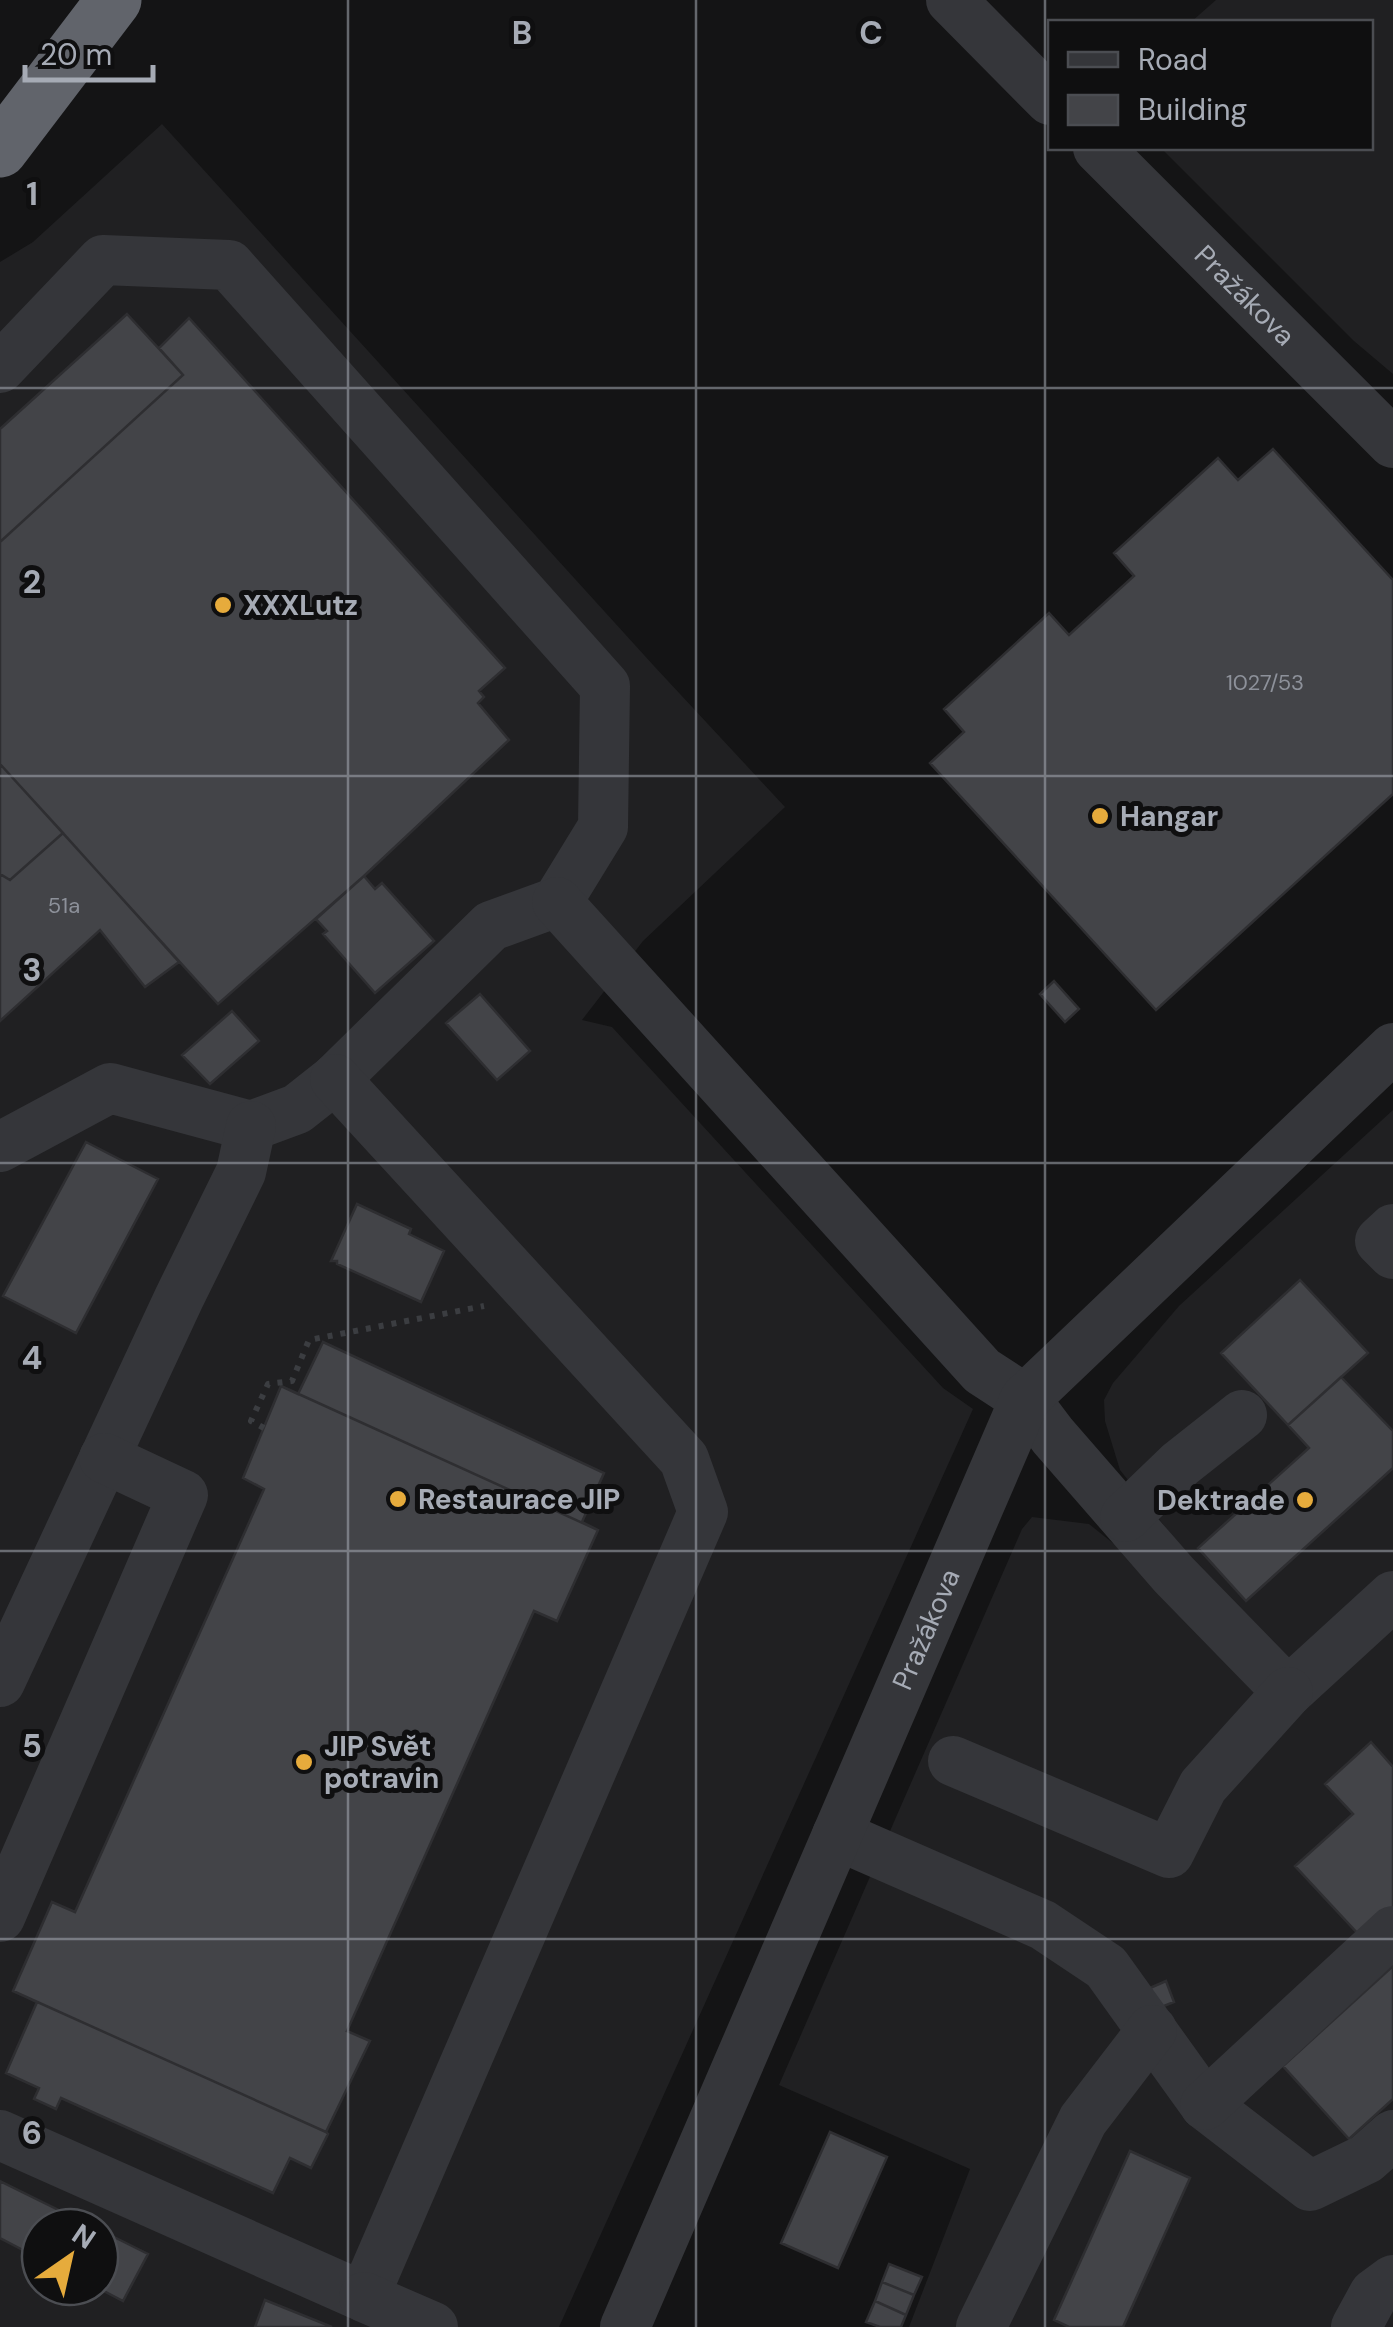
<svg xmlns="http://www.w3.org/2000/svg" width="1393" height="2327" font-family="'DM Sans',sans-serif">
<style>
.built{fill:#202022;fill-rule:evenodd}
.building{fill:#434448;stroke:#2e2e31;stroke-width:2.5}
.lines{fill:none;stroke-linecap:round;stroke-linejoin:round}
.path{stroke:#3b3d41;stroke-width:6;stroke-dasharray:5 8;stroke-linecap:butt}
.minor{stroke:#35363a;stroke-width:50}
.highway{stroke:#61646b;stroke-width:55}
.grid{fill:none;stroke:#a6abb5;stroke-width:2.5;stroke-opacity:0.55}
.poi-dot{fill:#e6ab3c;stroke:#0f0f10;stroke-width:4}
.labels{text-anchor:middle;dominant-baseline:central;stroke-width:10;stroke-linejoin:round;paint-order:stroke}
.number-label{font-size:22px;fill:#8d919a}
.street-label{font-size:28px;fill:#a6abb5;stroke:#0f0f10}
.poi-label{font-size:28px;font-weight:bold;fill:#a6abb5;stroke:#0f0f10;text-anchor:start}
.grid-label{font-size:32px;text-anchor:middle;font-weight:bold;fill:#a6abb5;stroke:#0f0f10;stroke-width:10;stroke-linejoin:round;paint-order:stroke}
</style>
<rect width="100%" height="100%" fill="#141415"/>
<path class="built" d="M1216,0H1393V374L1354,341L1161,148H1370V22H1191Z
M162,124L654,666L785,807L643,941L582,1020L612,1027L943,1388L973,1409L559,2327H0V262L33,242ZM40,2227H100V2287H40Z
M1393,1110V2327H909L970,2169L779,2085L1022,1529L1032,1517L1089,1524L1114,1544L1189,1557L1120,1470L1105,1421L1104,1400L1113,1383L1179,1306Z"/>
<path class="building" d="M127,314L183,375L0,542V429Z
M189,318L505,668L479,691L484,697L478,703L509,740L364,876L218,1004L0,764V542L183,375L159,348Z
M1273,449L1393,580V794L1156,1010L930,763L964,732L944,709L1049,613L1069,635L1134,576L1114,553L1218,458L1238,480Z
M0,764L63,833L10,880L0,874Z
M63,833L179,962L145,987L100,930L0,1021V874L10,880Z
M364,876L375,889L382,883L434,941L375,993L323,934L327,931L316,919Z
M1054,981L1079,1009L1065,1022L1040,994Z
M480,994L530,1051L497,1080L446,1023Z
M232,1011L259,1041L210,1084L182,1055Z
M86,1142L158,1179L76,1333L3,1296Z
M357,1204L411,1229L409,1234L444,1251L421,1302L337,1264V1261H331Z
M1300,1280L1368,1353L1288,1425L1221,1353Z
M323,1342L604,1473L582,1522L598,1530L557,1621L534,1611L347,2031L370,2041L326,2132L328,2134L311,2168L290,2158L273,2193L61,2098L56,2109L34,2099L39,2088L6,2073L37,2002L13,1991L52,1902L75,1912L264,1489L243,1478L281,1386L298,1394Z
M1341,1377L1393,1431V1468L1246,1601L1198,1548L1309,1448L1288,1425Z
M281,1386L598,1530L557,1621L534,1611L347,2031L370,2041L326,2132L13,1991L52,1902L75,1912L264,1489L243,1478Z
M1371,1742L1393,1767V1908L1361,1937L1295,1866L1353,1814L1325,1784Z
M1393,1966V2099L1349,2139L1283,2066Z
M1166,1981L1174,2002L1159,2008L1150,1988Z
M830,2132L887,2157L838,2268L781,2243Z
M1130,2151L1190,2178L1123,2327H1069L1054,2320Z
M0,2181L93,2227H40V2259L0,2238Z
M100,2230L148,2254L123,2301L96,2287H100Z
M889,2264L922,2277L914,2295L882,2282Z
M882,2282L914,2295L906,2315L875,2301Z
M265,2300L332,2327H255Z
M875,2301L906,2315L901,2327H880L866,2322Z"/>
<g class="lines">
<path class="path" d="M264,1428L251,1421L268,1384L292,1381L309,1340L484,1306"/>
<g class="minor">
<path d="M951,0L1050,100"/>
<path id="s1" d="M1098,148L1393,443"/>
<path d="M0,368L103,260L229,265L605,686L603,827L557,902L491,926L335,1079L297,1109L251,1126L110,1088L0,1147"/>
<path d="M557,902L982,1371L1025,1399L1053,1436L1174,1575L1288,1692L1393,1596"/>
<path d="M1393,1229L1380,1241L1393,1254"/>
<path d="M1125,1517L1180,1464L1242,1415"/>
<path d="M0,1682L179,1298L241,1172L251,1126"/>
<path d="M953,1761L1169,1853L1203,1786L1288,1692"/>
<path d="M837,1835L1043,1925L1106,1967L1205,2105L1310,2186L1366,2159L1393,2135"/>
<path d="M0,1917L183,1495L104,1458"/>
<path d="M1205,2105L1393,1931"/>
<path d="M0,2135L364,2297L703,1512L684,1459L335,1079"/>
<path d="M364,2297L433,2327"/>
<path id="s2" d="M625,2327L1025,1399L1393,1048"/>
<path d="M981,2327L1083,2120L1152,2030"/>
<path d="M1356,2327L1374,2294L1393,2280"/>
</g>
<path class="highway" d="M0,150L114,0"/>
</g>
<path class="grid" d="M348,0V2327M696,0V2327M1045,0V2327M0,388H1393M0,776H1393M0,1163H1393M0,1551H1393M0,1939H1393"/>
<g class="poi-dot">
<circle cx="223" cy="605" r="10"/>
<circle cx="1100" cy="816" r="10"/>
<circle cx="398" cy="1499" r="10"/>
<circle cx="1305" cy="1500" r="10"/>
<circle cx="304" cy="1762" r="10"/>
</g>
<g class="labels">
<g class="number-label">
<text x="1265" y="682">1027/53</text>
<text x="64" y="905">51a</text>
</g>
<g class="street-label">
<text stroke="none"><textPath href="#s1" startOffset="208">Pražákova</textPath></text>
<text stroke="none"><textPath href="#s2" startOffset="760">Pražákova</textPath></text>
</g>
<g class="poi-label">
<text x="243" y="605">XXXLutz</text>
<text x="1120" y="816">Hangar</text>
<text x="418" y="1499">Restaurace JIP</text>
<text x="1285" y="1500" text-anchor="end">Dektrade</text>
<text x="324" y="1746">JIP Svět<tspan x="324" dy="32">potravin</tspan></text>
</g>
</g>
<g class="grid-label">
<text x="522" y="44">B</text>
<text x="871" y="44">C</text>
<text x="32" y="205">1</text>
<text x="32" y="593">2</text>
<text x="32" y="981">3</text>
<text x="32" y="1369">4</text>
<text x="32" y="1757">5</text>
<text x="32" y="2144">6</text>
</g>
<rect x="1048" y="20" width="325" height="130" fill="#0f0f10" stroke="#4b4d52" stroke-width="2.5"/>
<rect x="1068" y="52" width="50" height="15" fill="#35363a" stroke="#4b4d52" stroke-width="2.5"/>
<text x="1138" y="70" font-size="30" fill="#a6abb5">Road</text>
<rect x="1068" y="95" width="50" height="30" fill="#434448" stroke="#4b4d52" stroke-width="2.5"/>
<text x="1138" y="120" font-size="30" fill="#a6abb5">Building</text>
<g transform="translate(70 2257) rotate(34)"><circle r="48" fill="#0f0f10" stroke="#4b4d52" stroke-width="2.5"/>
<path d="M0-8L18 38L0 25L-18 38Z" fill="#e6ab3c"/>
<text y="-15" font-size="28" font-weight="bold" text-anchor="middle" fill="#a6abb5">N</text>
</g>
<path d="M25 65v15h128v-15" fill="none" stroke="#a6abb5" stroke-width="5"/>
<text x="40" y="65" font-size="30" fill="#a6abb5" stroke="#0f0f10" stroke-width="8" paint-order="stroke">20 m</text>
</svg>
